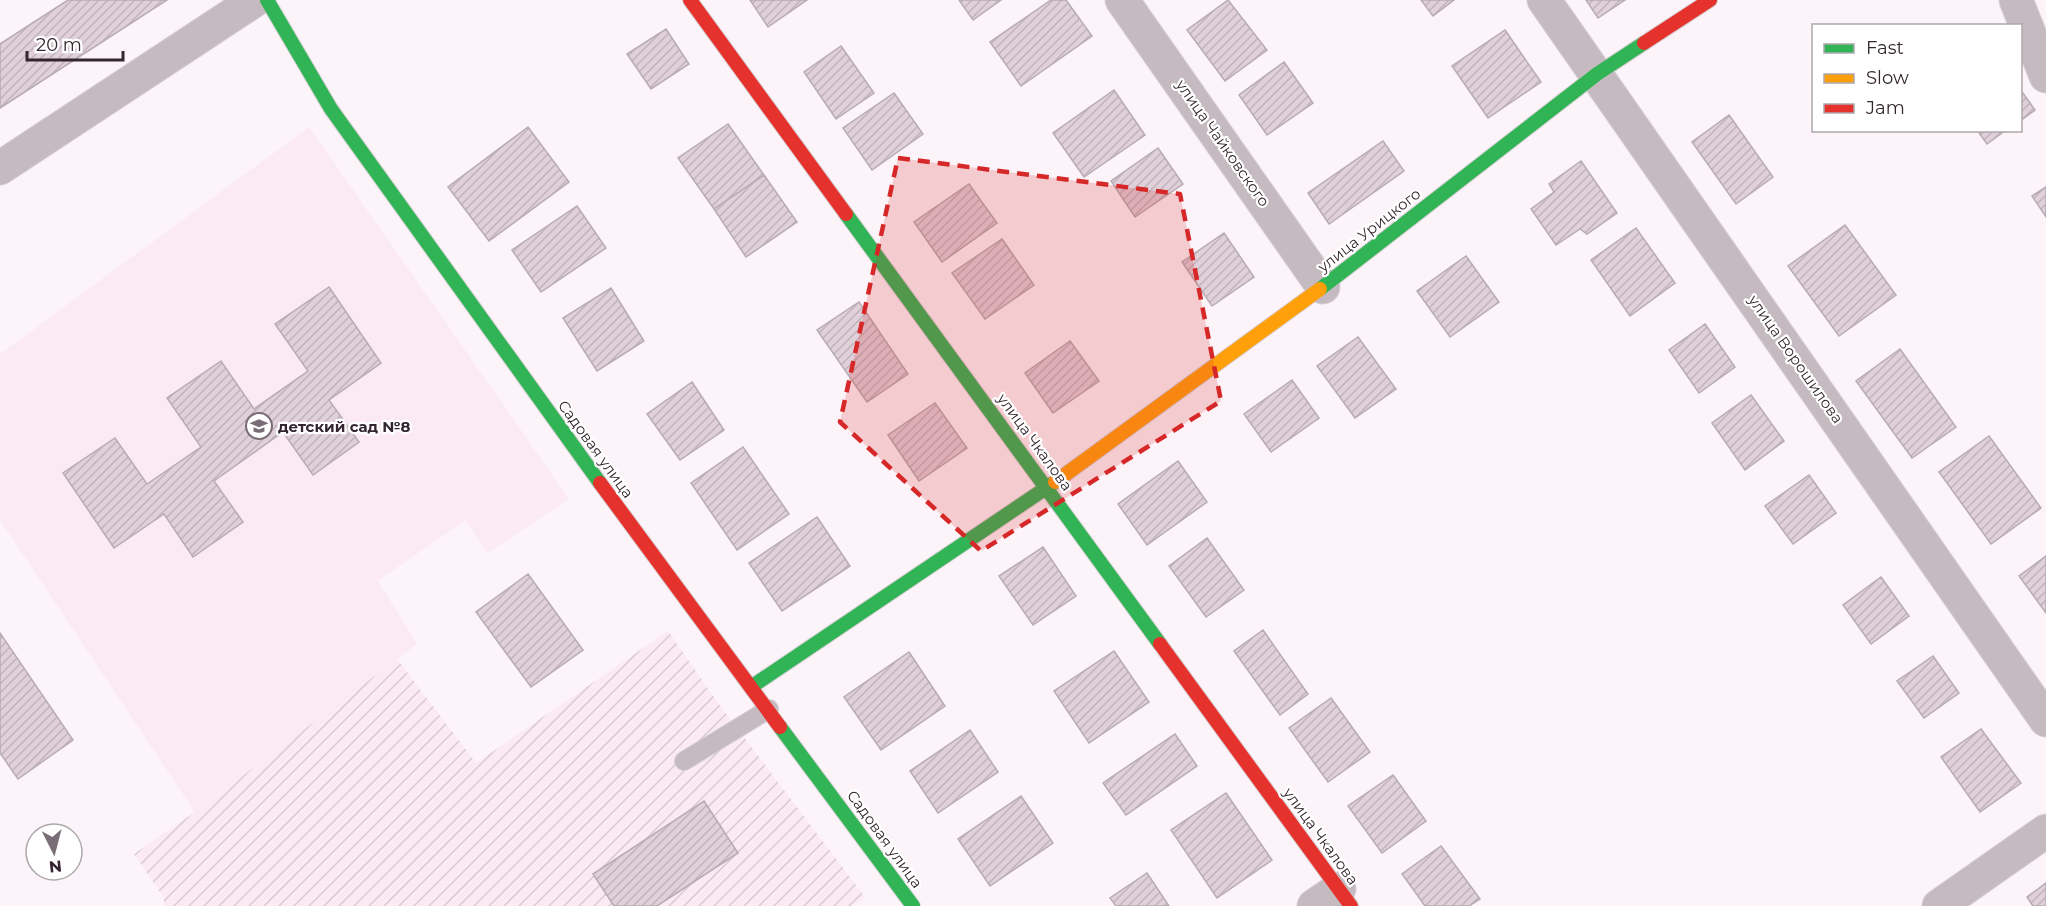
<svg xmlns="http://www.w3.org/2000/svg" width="2046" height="906" font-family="Montserrat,sans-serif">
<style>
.built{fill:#fbeaf4}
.industrial{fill:url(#industrial-furrows)}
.building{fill:url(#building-hatch);stroke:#b6acb2;stroke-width:1.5}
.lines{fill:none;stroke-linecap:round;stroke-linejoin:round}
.lane-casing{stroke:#d7d0d4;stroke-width:20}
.street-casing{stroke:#d7d0d4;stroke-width:35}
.fast-casing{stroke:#d7d0d4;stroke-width:16}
.slow-casing{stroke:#d7d0d4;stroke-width:16}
.jam-casing{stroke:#d7d0d4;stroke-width:16}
.lane{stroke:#c4bac0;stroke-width:18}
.street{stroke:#c4bac0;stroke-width:33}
.fast{stroke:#30b455;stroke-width:14}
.slow{stroke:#ff9f0a;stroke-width:14}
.jam{stroke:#e5322d;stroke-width:14}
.marked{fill:#d62828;fill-opacity:0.2;stroke:#d62828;stroke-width:4.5;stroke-dasharray:12 8;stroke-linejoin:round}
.labels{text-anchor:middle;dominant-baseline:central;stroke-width:4.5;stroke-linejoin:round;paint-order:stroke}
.street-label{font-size:15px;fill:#33262f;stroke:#fff}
.poi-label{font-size:15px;font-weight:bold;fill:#33262f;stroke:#fff;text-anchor:start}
</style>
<defs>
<pattern id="industrial-furrows" width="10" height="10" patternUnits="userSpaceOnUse" patternTransform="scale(1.5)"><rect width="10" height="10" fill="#fbeaf4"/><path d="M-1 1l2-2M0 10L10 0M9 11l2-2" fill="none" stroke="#d8c9d2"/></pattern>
<pattern id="building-hatch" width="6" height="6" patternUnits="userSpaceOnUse" patternTransform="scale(1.5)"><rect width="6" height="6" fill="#e0d0da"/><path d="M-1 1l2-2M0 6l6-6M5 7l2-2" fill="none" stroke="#c1b2bb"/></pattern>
</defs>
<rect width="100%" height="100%" fill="#fcf4f8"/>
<path class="built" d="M309,127L569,499L488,553L465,520L378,581L417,644L195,812L0,520V354Z"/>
<path class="industrial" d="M668,631L718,703L865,897L853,906H164V898L134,854L195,812L397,659L476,763Z"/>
<path class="building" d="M68,0H167L0,108V44Z
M750,0H807L768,27Z
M959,0H1001L973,20Z
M1051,0H1066L1092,36L1021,86L990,42Z
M1228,0L1267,50L1225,81L1187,30Z
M1421,0H1454L1433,16Z
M1586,0H1625L1598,18Z
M666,29L689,64L651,89L627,54Z
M1505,30L1541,82L1488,118L1452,66Z
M841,46L874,93L836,119L804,72Z
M1284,62L1313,103L1267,135L1239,95Z
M2020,89L2035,110L2020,121Z
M1114,90L1145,135L1084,177L1053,133Z
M894,93L923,134L872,170L843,128Z
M1729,115L1773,177L1736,204L1692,142Z
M728,124L764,175L714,209L678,158Z
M528,127L569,182L489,241L448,187Z
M1977,130H2006L1987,144Z
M1383,141L1404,171L1329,224L1308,193Z
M1158,148L1183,184L1135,217L1111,181Z
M1581,161L1617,213L1587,234L1580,229L1556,245L1531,209L1554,192L1549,184Z
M764,175L797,222L746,257L714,209Z
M969,184L997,223L942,262L914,222Z
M2046,187V217L2032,196Z
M577,206L606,248L541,292L512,250Z
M1845,225L1896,295L1839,336L1788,266Z
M1636,228L1675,283L1630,316L1591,260Z
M1224,233L1254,277L1212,306L1182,262Z
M1002,239L1034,285L985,319L952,273Z
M1466,256L1499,302L1450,337L1417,291Z
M329,287L381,363L329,400L359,442L313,475L283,432L214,481L243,522L193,557L164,514L114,548L63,473L115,438L147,484L201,447L167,398L221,361L254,409L308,371L275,324Z
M611,288L644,341L597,371L563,318Z
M859,302L908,374L867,402L817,330Z
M1705,324L1735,367L1699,393L1669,350Z
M1358,337L1396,389L1355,418L1317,366Z
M1070,341L1099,381L1053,413L1025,373Z
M1900,349L1956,427L1912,458L1856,381Z
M1292,380L1319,418L1271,452L1244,414Z
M692,382L724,430L680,460L647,414Z
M1751,395L1784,441L1745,470L1712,423Z
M935,403L967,448L919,481L888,435Z
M1989,436L2041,508L1991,544L1939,472Z
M743,447L789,514L737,550L691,483Z
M1178,461L1207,502L1147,545L1118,504Z
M1809,475L1836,513L1793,544L1765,506Z
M817,517L850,566L782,611L749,563Z
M1207,538L1244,590L1206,617L1169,566Z
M1043,547L1076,596L1033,625L999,576Z
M2046,556V613L2019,576Z
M528,574L583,650L531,687L476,612Z
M1881,577L1909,616L1871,644L1843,605Z
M1263,630L1308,694L1280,715L1234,651Z
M0,633L73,740L18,779L0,753Z
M1114,651L1149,702L1089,743L1054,691Z
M909,652L945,706L881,750L844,697Z
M1933,656L1959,693L1924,718L1897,681Z
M1331,698L1370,752L1328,782L1289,728Z
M1981,729L2021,783L1980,812L1941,757Z
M970,730L998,772L938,813L910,771Z
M1175,734L1197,766L1126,815L1103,783Z
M1393,775L1426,821L1382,853L1348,806Z
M1226,793L1272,860L1217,898L1171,830Z
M1021,796L1053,843L990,886L958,839Z
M704,801L738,853L657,906H614L593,874Z
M1441,846L1480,899L1469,906H1425L1402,874Z
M1147,873L1169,906H1116L1110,898Z
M2046,883V906H2033L2027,897Z"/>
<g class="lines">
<defs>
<path id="lane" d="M684,761L769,709"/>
<path id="street" d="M1122,0L1323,287
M1544,0L2046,720
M2016,0L2046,76
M0,168L255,0
M1314,906L1339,889
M1939,906L2046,831"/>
<path id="fast" d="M267,0L331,109L600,483
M846,214L1160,644
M1320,289L1597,74L1644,43
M751,687L1055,482
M780,727L913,906"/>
<path id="slow" d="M1055,482L1320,289"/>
<path id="jam" d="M690,0L846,214
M1644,43L1710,0
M600,483L780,727
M1160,644L1351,906"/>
</defs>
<use href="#lane" class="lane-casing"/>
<use href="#street" class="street-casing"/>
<use href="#fast" class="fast-casing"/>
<use href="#slow" class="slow-casing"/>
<use href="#jam" class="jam-casing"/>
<use href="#lane" class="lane"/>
<use href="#street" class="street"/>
<use href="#fast" class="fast"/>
<use href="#slow" class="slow"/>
<use href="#jam" class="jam"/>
</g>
<path class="marked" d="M898,158L1180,194L1221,401L981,551L840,422Z"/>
<defs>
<symbol id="school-ring" viewBox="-11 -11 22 22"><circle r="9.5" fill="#fff" stroke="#796e75" stroke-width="1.5"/><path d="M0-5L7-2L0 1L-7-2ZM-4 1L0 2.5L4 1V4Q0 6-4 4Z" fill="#796e75"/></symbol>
</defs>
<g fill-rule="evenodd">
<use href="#school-ring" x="244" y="411" width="30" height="30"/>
</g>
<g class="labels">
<g class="street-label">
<text transform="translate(1223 143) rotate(55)">улица Чайковского</text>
<text transform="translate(1369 230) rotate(-38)">улица Урицкого</text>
<text transform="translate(1796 359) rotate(55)">улица Ворошилова</text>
<text transform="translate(1035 442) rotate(54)">улица Чкалова</text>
<text transform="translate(596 449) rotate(54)">Садовая улица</text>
<text transform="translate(1321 836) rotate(54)">улица Чкалова</text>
<text transform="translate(885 839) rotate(54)">Садовая улица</text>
</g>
<g class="poi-label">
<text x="278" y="426">детский сад №8</text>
</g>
</g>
<rect x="1812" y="24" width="210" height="108" fill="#ffffff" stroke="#ada8ac" stroke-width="1.5"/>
<rect x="1824" y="44" width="30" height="9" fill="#30b455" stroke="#ada8ac" stroke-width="1.5"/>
<text x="1866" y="54" font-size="18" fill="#33262f">Fast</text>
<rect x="1824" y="74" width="30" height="9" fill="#ff9f0a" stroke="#ada8ac" stroke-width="1.5"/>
<text x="1866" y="84" font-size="18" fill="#33262f">Slow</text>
<rect x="1824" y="104" width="30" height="9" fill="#e5322d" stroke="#ada8ac" stroke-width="1.5"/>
<text x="1866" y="114" font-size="18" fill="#33262f">Jam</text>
<g transform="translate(54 852) rotate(174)"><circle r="28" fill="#ffffff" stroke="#ada8ac" stroke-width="1.5"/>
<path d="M0-4.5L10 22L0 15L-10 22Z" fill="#796e75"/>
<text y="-9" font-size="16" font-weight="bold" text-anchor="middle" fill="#33262f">N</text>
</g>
<path d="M27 51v9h96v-9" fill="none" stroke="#33262f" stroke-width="3"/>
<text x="36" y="51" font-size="18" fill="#33262f" stroke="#ffffff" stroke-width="4.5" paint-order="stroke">20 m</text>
</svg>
